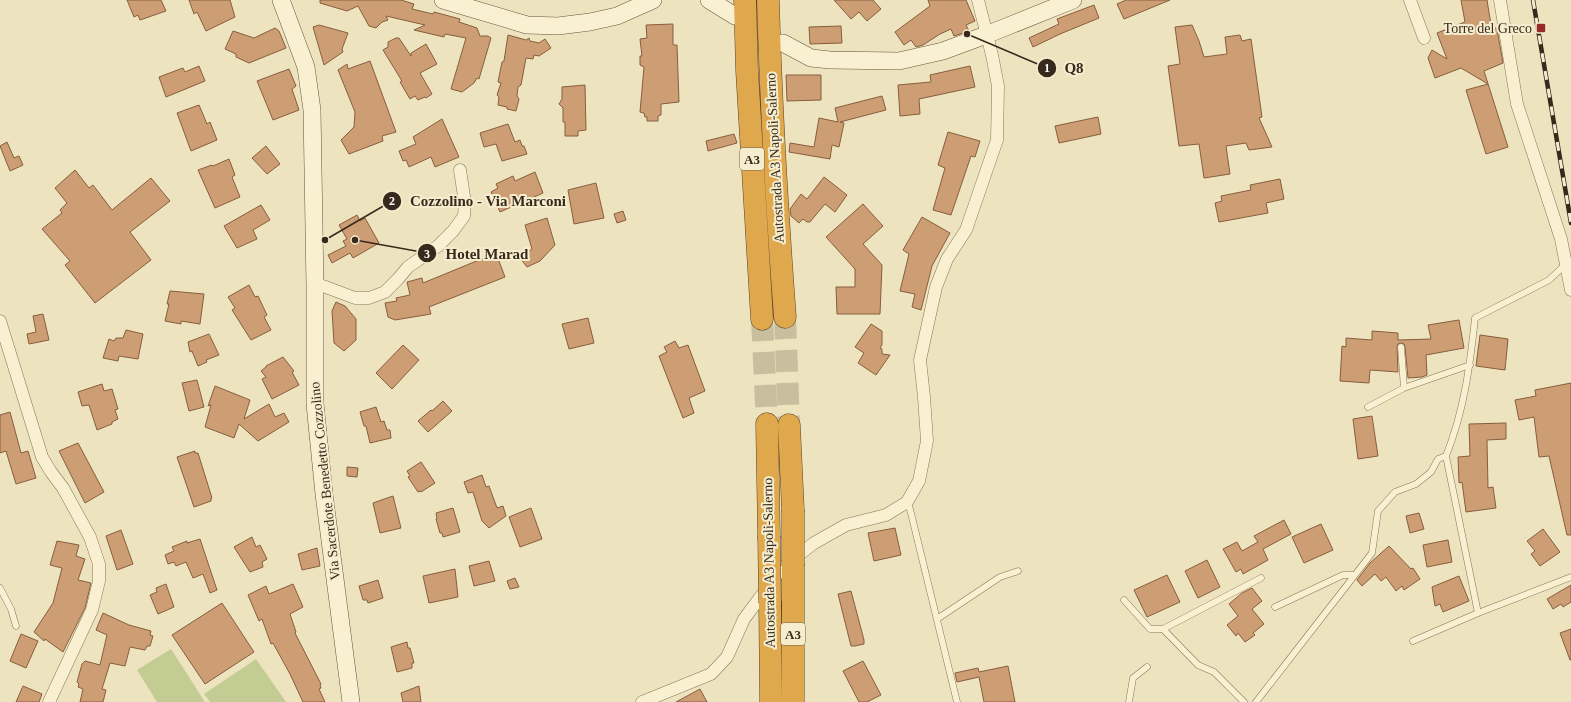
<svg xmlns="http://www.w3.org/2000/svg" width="1571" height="702" font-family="Georgia,serif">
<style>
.garden{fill:#c3cc93}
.building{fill:#cd9e74;stroke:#875e3d}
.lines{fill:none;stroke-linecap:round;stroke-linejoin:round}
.highway-tunnel{stroke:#c9be9e;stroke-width:22;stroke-dasharray:22 11;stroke-linecap:butt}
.lane-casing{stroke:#877457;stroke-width:7}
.street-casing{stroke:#877457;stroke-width:13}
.secondary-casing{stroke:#69543b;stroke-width:18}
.highway-casing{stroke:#55412c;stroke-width:23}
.lane{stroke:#f9f0d2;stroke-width:6}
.street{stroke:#f9f0d2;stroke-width:12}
.secondary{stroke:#f9f0d2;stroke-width:17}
.highway{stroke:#e0a84d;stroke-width:22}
.rail-casing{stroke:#372a1c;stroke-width:4.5}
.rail{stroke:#f6edcf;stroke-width:3;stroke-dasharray:9;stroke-linecap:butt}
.highway-bridge-casing{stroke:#55412c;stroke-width:23;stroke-linecap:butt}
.highway-bridge{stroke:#e0a84d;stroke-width:22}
.poi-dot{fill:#972c26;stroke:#f6edcf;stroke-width:1.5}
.labels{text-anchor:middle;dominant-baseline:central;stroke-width:4;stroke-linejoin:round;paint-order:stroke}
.shield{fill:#f6edcf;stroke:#706452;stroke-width:1}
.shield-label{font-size:13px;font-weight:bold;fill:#372a1c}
.poi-label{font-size:14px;fill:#372a1c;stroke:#f6edcf;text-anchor:end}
.street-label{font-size:14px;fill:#372a1c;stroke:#f6edcf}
.leader{fill:none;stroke:#372a1c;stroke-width:1.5}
.callout-dot{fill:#372a1c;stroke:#f6edcf;stroke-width:1.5}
.mark-label{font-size:12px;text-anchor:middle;font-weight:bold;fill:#fff}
.callout-label{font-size:15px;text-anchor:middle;font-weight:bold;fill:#372a1c;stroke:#f6edcf;stroke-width:4;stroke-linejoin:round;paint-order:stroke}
</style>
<rect width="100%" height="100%" fill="#eee3bf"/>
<path class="garden" d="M171,649L205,702H157L137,670Z
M256,659L286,702H210L204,694Z"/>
<path class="building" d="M127,0H161L166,11L140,20L138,15L134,17Z
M189,0H230L235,17L206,31L197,12L194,14Z
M320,0H401L414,4L412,9L433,14L434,12L460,19L459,22L477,28L480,36H488L491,38L479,79L477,78L474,83L462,92L451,89L466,38L445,34L444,37L414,30L425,25L386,16L388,20L382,22L376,28L369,26L358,6L347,11L320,3Z
M834,0H873L881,9L867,21L859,12L851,19Z
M928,0H966L975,21L966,25L969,31L954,36L951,29L940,34L923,45L916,47L911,40L904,45L895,32L930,6Z
M1126,0H1170L1124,19L1117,4Z
M1461,0H1487L1491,25L1497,29L1503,63L1484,71L1508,147L1486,154L1466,90L1488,84L1461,68L1435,78L1428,58L1432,50L1447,59L1437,33L1465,22Z
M1094,5L1099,18L1060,34L1033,47L1029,38L1059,24L1057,19Z
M673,24V45H677L679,102L661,104V115L658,116V121H647V117H645L644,113L640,112L644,67L640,65V56H642L640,39L647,38L646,25Z
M319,25L348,33L342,49L343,52L324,65L313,27Z
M1192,25L1199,41L1204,57L1227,54L1225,37L1240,35L1242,41L1251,39L1262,117L1259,118L1272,147L1249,150L1246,143L1226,146L1230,174L1204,178L1199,144L1179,146L1168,66L1180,64L1175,27Z
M841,26L842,43L810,44L809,27Z
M275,28L279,31L286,48L249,63L236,57V54L225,49L233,31L254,38Z
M508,35L526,40L529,38L530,41L539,43L545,39L551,48L539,56L534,55L533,59L526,58L521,85L518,87L517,96L519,99L516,111L507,109V107L498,105L499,97L497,95L501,83L498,82L502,62L504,61Z
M396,38H399L411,56V53L426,44L437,64L420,73L432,94L426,98L425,97L418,100L415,96L410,99L400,82L402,81L383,50L388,47V42Z
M370,61L396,132L382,136L383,141L349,154L341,140L354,127L355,112L338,70L347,64L348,69Z
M199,66L205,81L166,97L159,77L183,68L185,72Z
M970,66L975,87L919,99L920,114L900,116L898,85L931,82L930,75Z
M289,69L296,86L292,89L299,110L273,120L257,81Z
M786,75H821V100L787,101Z
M585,85L586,130L578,131V136H565V122H563V108L559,104L562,99V87Z
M882,96L886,110L840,122L844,123L839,147L832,145L830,159L789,152L790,143L814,147L819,118L838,122L835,108Z
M199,105L207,124L210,122L217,140L191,151L177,113Z
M1098,117L1101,134L1059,143L1055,126Z
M442,119L459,157L435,167L431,157L409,167L406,160L403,161L399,151L416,144L413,137Z
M508,124L515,142L520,140L522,146H524L527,154L502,161L496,144L484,147L480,133Z
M948,132L980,141L975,157L971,156L951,215L933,210L945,168L938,165Z
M734,134L737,143L708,151L706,141Z
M7,142L14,158L19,156L23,165L10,171L0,146Z
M266,146L280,164L267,174L252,158Z
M229,159L235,175L232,177L240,197L215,208L198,170L212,165L213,166Z
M75,170L89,188L93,185L112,210L151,178L170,201L130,232L151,260L95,303L65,265L70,261L42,229L62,213L60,210L67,203L55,188Z
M535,172L543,193L500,212L491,192L498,188L496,184L513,176L515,181Z
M824,177L847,195L835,212L825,204L810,222H807L803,219L799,223L791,216L790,209L801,194L807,199Z
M1280,179L1284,199L1266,203L1268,213L1219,222L1215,203L1222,201L1221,196L1251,190L1250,185Z
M596,183L604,218L574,224L568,190Z
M863,204L883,226L863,244L882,265L880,314H837L836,287H855V269L826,237Z
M261,205L270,220L253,230L257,239L237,248L224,226Z
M623,211L626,220L617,223L614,214Z
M357,215L360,221L365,218L379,243L353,258L350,253L332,263L328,255L346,246L343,241L347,239L339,225Z
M922,217L950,233L932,266L921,310L912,307L915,294L900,291L909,254L903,250Z
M547,218L555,245L540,261L527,267L520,258L532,249L525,225Z
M496,253L505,277L429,307L431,314L395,320L388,317L385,303L397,301L396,298L410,295L407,282L422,278L423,283Z
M249,285L255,297L258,296L267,315L264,317L271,330L251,340L232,310L235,308L228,297Z
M170,291L204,294L200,324L181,321V324L165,321L169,304H167Z
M336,302L345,306L356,319V340L344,351L334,343L332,311Z
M43,314L49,340L29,344L27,334L36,332L33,316Z
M588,318L594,343L569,349L562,324Z
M1459,320L1464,348L1426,355L1427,375L1422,377L1408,378L1405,347L1404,344L1401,343L1398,344L1397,347L1398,372L1370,370L1369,383L1340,381L1342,346L1346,347V338L1372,340V331L1398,333V340L1431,339L1428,325Z
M871,324L882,331V345L880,348L882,349V354L890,355L876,375L858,363L864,353L855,347Z
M126,330L143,334L138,359L119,356L118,361L103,358L109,339L114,341L116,338H123Z
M209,334L219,355L206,360L207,362L198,366L192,351L190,352L188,342Z
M1480,335L1508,339L1505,370L1476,366Z
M675,341L679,348L688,345L705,391L689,398L694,413L683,418L659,356L667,352L664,347Z
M403,345L419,360L392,389L376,373Z
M283,357L294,371L292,372L299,385L272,399L262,379L266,377L261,371L266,367V366Z
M197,380L204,407L189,411L182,383Z
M1571,383V535H1567L1549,456L1539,457L1534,417L1519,420L1515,400L1536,396L1535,390Z
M102,384L104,391L112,389L118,409L115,410L118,419L112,422V424L97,430L89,405L82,406L78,392Z
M215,386L250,400L244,419L269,404L275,417L284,413L289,422L258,441L239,424L234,438L205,427L211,405L208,406Z
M443,401L452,411L428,432L418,421L431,410L432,411Z
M376,407L381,422L384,421L387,430H390L391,438L370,443L366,426H364L360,412Z
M10,412L21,453L28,451L36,478L16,484L6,451L0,453V415Z
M1372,416L1378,456L1358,459L1353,419Z
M1506,423V439L1487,440L1488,488L1493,487L1496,508L1466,512L1462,482L1459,483L1458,457L1470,456L1469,424Z
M78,443L104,492L85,503L59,451Z
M195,451V453H198L212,498H211V501L194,507L177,457Z
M421,462L435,483L421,492L420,491L418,492L408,477L410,476L407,471Z
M347,467L358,468L357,477L347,476Z
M482,475L486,487L489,486L497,508L503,506L506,516L489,528L482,521L473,492L468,493L464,482Z
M393,496L401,528L380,533L373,503Z
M453,508L460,532L443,537L442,533H440L436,519L437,518L436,513Z
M531,508L542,539L520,547L509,517Z
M1419,513L1424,529L1410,533L1406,516Z
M1284,520L1291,534L1263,549L1268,560L1243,574L1241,569L1236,572L1223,549L1237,542L1242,551L1258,542L1254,536Z
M1321,524L1333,550L1304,563L1292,537Z
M895,528L901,555L874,561L868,533Z
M1543,529L1560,552L1540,566L1531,554L1535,551L1527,541Z
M121,530L133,564L117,570L106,536Z
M252,537L256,547L260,545L267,559L262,562L263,567L250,572L234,547Z
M200,539L217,590L210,593L203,574L193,578L186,562L176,566L174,562L168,564L165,555L174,551L172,547L187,541V543Z
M1448,540L1452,562L1427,567L1423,545Z
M57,541L79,545L76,556L85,559L78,580L91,583L85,608L63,652L45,639L44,641L34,632L53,603L62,568L50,565Z
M1389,546L1411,569L1413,568L1420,579L1404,590L1402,586L1396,591L1386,577L1381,581L1375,574L1362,586L1357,580L1370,563Z
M317,548L320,566L302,570L298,554Z
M1207,560L1220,587L1198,598L1185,571Z
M489,561L495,581L474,586L469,566Z
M455,569L458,597L429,603L423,576Z
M1167,575L1180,602L1147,617L1134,590Z
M1459,576L1469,601L1443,612L1440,604L1435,606L1432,587Z
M515,578L519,587L510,589L507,581Z
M378,580L383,598L368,603L367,600H363L359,586Z
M166,584L174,607L158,614L150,595L157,592L156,588Z
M293,584L303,607L290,614L296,632L295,633L321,684L320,685L321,688L319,689L325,702H303L290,674L273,643L271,644L262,619L259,621L248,595L266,586L269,594Z
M1571,585V602L1563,607L1561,604L1553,609L1547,599Z
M1252,588L1262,601L1252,609L1264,624L1253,633L1255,635L1245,642L1238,633L1236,636L1227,625L1238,616L1229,604L1242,593Z
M851,591L864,640V644L855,646H851L838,594Z
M222,603L254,652L205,684L172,635Z
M103,613L129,625L151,631L150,635L153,636L150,646H147L145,650L130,647L125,666L110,663L102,689L106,690L103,702H80L83,689L78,687L79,684L77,682L82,664L85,661L100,665L107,635L96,630Z
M1571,629V660H1570L1560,633Z
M21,634L38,641L26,668L10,661Z
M407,642L408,648H410L414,663H412V668L397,672L391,647Z
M863,661L881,695L867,702H859L843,671Z
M1008,666L1015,702H984L979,677L957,682L955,673L978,668L979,672Z
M23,686L42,694L39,702H16Z
M419,686L421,702H403L401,693Z
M700,689L707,702H676Z"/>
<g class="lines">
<path class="highway-tunnel" d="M785,317L789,425
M762,319L767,424"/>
<defs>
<path id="lane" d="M1401,347L1404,388
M1368,407L1404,388L1470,365
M907,502L910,509L957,702
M0,588L11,609L16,626
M1124,600L1150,629H1163L1261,578
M1275,607L1343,575H1353
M1478,613L1446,456C1464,411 1470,366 1475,318L1549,280L1566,264
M937,619L1000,577L1018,571
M1163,629L1198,665L1214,672L1244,702
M1413,641L1478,613L1571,577
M1129,702L1133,678L1147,667
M1256,702L1372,553L1378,511L1395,492L1416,484L1431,472L1438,459L1446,456"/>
<path id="street" d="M1410,0L1424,38
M1500,0L1517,104L1561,239L1571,290
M315,286H323L355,298H369L385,292L398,279L408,267L438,246L453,231L464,216L465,203L460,170
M0,321L42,457L51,472L63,488L90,537L99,564V581L92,610L49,702
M642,702L711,674L727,657L744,619L782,568L814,543L846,525L886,515L907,502L919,481L927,441L924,397L920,360L936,287L947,259L966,230L997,140L998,86L992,55L978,0"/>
<path id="secondary" d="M281,0L306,67L312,110L315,286V404L324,494L351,702
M443,0L527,25L558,26L590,22L617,16L653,0
M709,0L735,16
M783,43L811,58L830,60L899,61L943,51L986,35L1073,0"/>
<path id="highway" d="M745,0L747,71L762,319
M768,0C771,106 777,211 785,317
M767,424L769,536
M789,425L793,510
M793,566V702
M770,603L771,702"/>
</defs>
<use href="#lane" class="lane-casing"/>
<use href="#street" class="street-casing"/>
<use href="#secondary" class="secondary-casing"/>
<use href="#highway" class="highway-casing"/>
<use href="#lane" class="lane"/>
<use href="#street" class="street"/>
<use href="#secondary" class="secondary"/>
<use href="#highway" class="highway"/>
<defs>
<path id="rail" d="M1533,0L1571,223"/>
</defs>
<use href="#rail" class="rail-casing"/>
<use href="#rail" class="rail"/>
<defs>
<path id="highway-bridge" d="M793,510V566
M769,536L770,603"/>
</defs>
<use href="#highway-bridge" class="highway-bridge-casing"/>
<use href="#highway-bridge" class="highway-bridge"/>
</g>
<rect class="poi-dot" x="1536" y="23" width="10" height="10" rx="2"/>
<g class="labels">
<g class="shield">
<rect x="740" y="148" width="24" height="22" rx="3"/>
<rect x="781" y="623" width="24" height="22" rx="3"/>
</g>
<g class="shield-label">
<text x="752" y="159">A3</text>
<text x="793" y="634">A3</text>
</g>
<g class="poi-label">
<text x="1532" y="28">Torre del Greco</text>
</g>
<g class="street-label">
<text transform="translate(775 158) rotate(-93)">Autostrada A3 Napoli-Salerno</text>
<text transform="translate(325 481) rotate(-96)">Via Sacerdote Benedetto Cozzolino</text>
<text transform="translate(769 563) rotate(-91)">Autostrada A3 Napoli-Salerno</text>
</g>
</g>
<path class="leader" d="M967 34L1047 68M325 240L392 201M355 240L427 253"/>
<g class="callout-dot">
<circle cx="967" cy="34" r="4"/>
<circle cx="325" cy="240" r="4"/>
<circle cx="355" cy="240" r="4"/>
<circle cx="1047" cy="68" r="10"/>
<circle cx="392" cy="201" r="10"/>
<circle cx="427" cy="253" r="10"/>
</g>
<g class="mark-label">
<text x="1047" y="72">1</text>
<text x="392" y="205">2</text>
<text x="427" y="258">3</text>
</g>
<g class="callout-label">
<text x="1074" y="73">Q8</text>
<text x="488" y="206">Cozzolino - Via Marconi</text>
<text x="487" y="259">Hotel Marad</text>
</g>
</svg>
